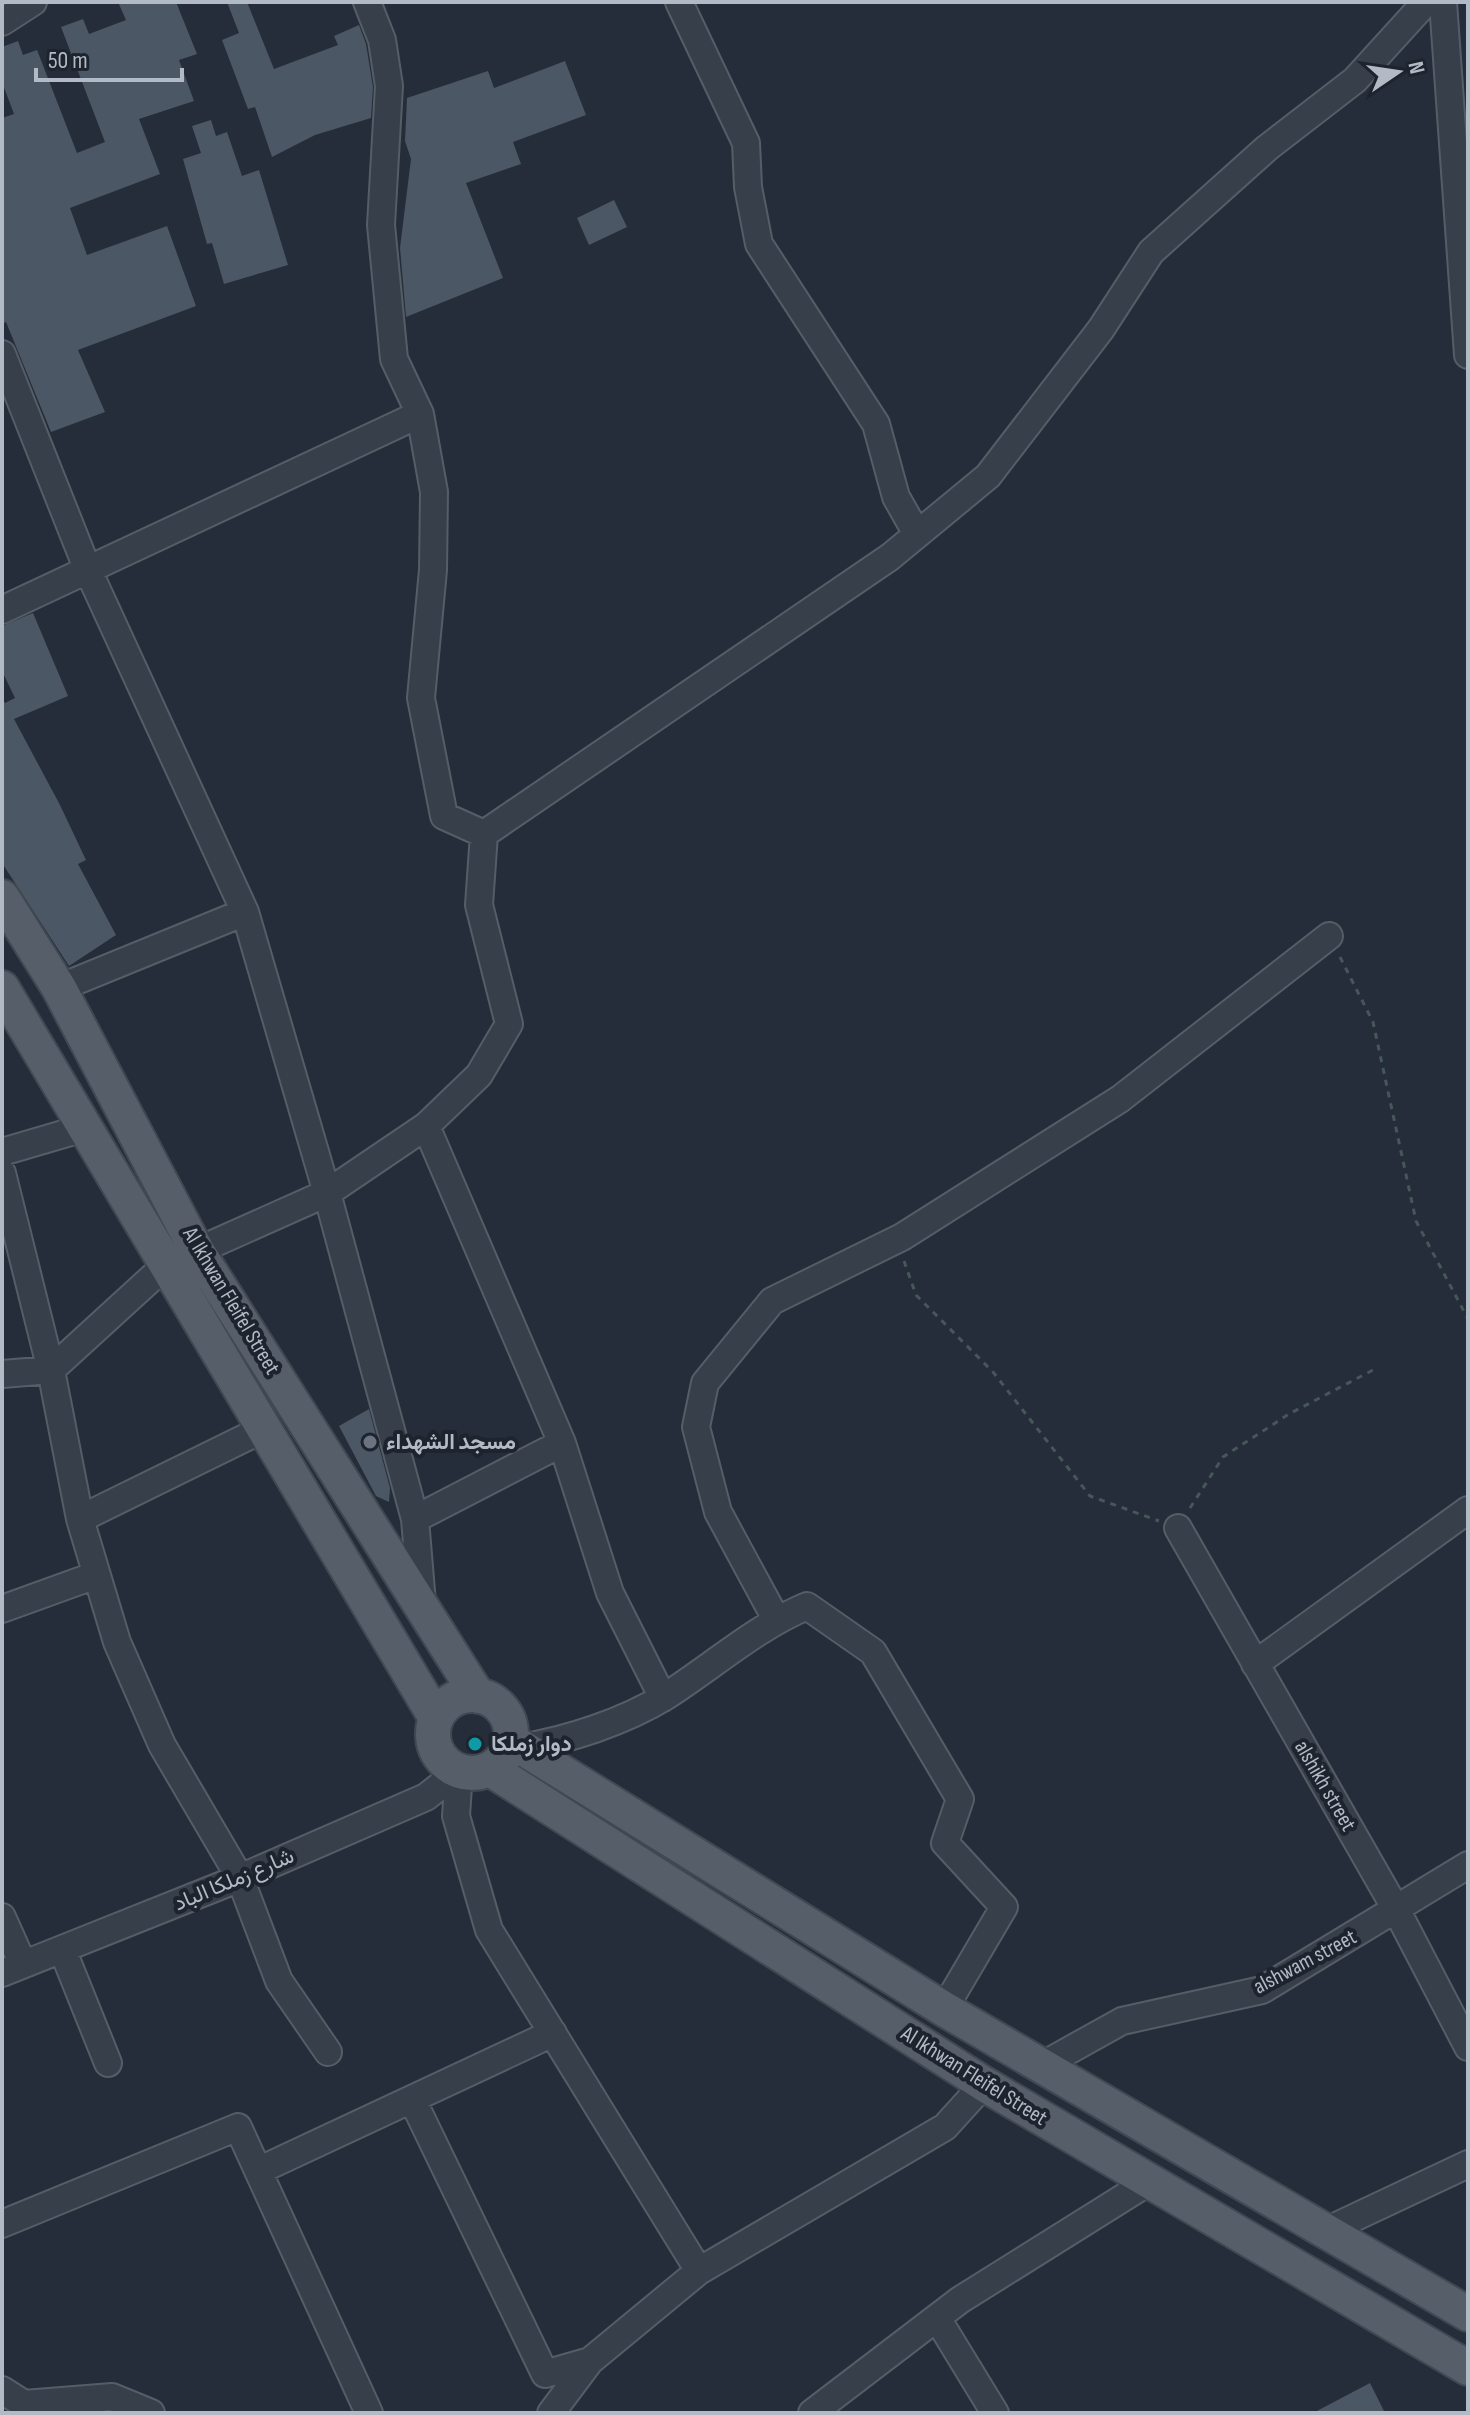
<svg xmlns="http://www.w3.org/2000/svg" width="1470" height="2415" font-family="'Sofia Sans Condensed',Vazirmatn,sans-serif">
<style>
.building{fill:#4c5765}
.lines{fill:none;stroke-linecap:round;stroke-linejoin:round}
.minor-casing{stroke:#555d67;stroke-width:30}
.major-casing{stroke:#404852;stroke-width:38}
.path{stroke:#455759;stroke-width:3;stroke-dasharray:6 6;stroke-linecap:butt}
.minor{stroke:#373f4a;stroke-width:26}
.major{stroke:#555e69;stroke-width:34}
.worship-dot{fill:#6b7280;stroke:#1d242e;stroke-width:3}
.culture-dot{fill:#0f9aa8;stroke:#1d242e;stroke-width:3}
.labels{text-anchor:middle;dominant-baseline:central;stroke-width:8;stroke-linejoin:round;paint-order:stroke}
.street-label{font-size:22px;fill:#b2bac5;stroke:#1d242e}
.poi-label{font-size:22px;font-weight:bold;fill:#b2bac5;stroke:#1d242e;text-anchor:start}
</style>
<rect width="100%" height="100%" fill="#242d39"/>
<path class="building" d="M118,2H176L197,54L179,60L194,101L139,119L160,174L70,208L87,255L167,226L196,306L78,350L105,412L51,432L6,322L2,324V118L14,114L2,82V47L18,41L23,55L37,50L77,153L105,142L61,27L83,19L89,34L126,20Z
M227,2H247L274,69L338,45L334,36L359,25L366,44L373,87L371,118L315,135L272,157L255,107L248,109L222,40L239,33Z
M565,61L586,115L513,142L521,164L466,183L503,278L406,317L400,248L411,159L405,141L407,98L488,71L494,88Z
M211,120L216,136L227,132L242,176L259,170L288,265L224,284L212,243L207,244L183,159L201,153L192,126Z
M614,200L627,227L589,245L577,218Z
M33,613L68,696L14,719L60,805L86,860L78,864L116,935L69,966L2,863V698L5,703L15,698L2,671V626Z
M369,1409L390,1488L389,1502L376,1496L339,1426Z
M1370,2383L1385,2413H1313Z"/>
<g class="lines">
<defs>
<path id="minor" d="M367,2L382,40L389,86L381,225L394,359L420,414L434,492L433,570L421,698L444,816L484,834
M679,2L746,143L748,187L759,244L876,424L896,497L917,534
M1443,2L1468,355
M2,22L33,2
M2,354L87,568L245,912L327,1193L426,1126L479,1075L509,1024L479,905L484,834L890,557L988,476L1101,329L1151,252L1267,148L1355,80L1426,2
M2,610L420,414
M59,988L245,912
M426,1126L562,1443L610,1593L663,1698
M2,1152L84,1128
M2,1173L51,1370L80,1519L117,1642L162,1745L240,1878L279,1981L328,2052
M197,1251L327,1193L415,1519L422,1603
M2,1374L51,1370L167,1264
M80,1519L263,1429
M415,1519L562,1443
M1178,1528L1397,1911L1468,2047
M2,1609L96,1575
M776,1619L718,1512L696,1427L705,1383L772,1301L902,1237L1120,1099L1329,936
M1255,1664L1468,1510
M520,1748C568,1740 624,1722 666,1696C713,1666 755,1628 807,1606L873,1652L960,1799L945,1843L1004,1907L944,2009
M459,1771L456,1816L489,1930L699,2271
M2,1917L23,1964
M63,1951L108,2063
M2,1973L240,1878L426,1797L459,1771
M1043,2065L1122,2021L1262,1990L1468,1865
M412,2099L545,2374L590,2361
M258,2171L553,2033
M2,2224L238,2127L369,2413
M1326,2231L1468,2164
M937,2318L995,2413
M2,2390L24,2404L112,2397L151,2413
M551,2413L590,2361L699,2271L945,2127L984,2084
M812,2413L960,2300L1150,2181"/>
<path id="major" d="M2,897L59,988L197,1251L478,1696
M2,988L436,1718
M433 1734a39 39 0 1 1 78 0a39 39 0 1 1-78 0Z
M510,1740L944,2009L1468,2314
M490,1769L984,2084L1468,2368"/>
</defs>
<use href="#minor" class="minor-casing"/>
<use href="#major" class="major-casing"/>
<path class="path" d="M1340,957L1373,1022L1416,1221L1468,1319
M904,1261L916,1295L993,1372L1090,1496L1159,1521
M1190,1508L1223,1457L1289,1414L1375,1369"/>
<use href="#minor" class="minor"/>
<use href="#major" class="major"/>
</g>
<circle class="worship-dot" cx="370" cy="1442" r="8"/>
<circle class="culture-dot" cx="475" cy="1744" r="8"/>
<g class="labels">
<g class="street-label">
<text transform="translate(231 1301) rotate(59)">Al Ikhwan Fleifel Street</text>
<text transform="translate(1325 1786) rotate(60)">alshikh street</text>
<text transform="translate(234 1880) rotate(-23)">شارع زملكا الباد</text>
<text transform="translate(1305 1962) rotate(-28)">alshwam street</text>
<text transform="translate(974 2076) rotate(32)">Al Ikhwan Fleifel Street</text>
</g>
<g class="poi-label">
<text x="386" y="1442">مسجد الشهداء</text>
<text x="491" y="1744">دوار زملكا</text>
</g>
</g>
<rect width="1470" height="2415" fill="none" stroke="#b2bac5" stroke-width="8"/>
<g transform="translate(1398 72) rotate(77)" stroke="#1d242e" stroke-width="6" paint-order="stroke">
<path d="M0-6L14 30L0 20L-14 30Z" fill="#b2bac5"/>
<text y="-12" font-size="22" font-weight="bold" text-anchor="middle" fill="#b2bac5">N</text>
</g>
<path d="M36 68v12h146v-12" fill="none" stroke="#b2bac5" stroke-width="4"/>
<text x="48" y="68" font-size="24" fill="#b2bac5" stroke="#1d242e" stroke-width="6" paint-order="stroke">50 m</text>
</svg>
